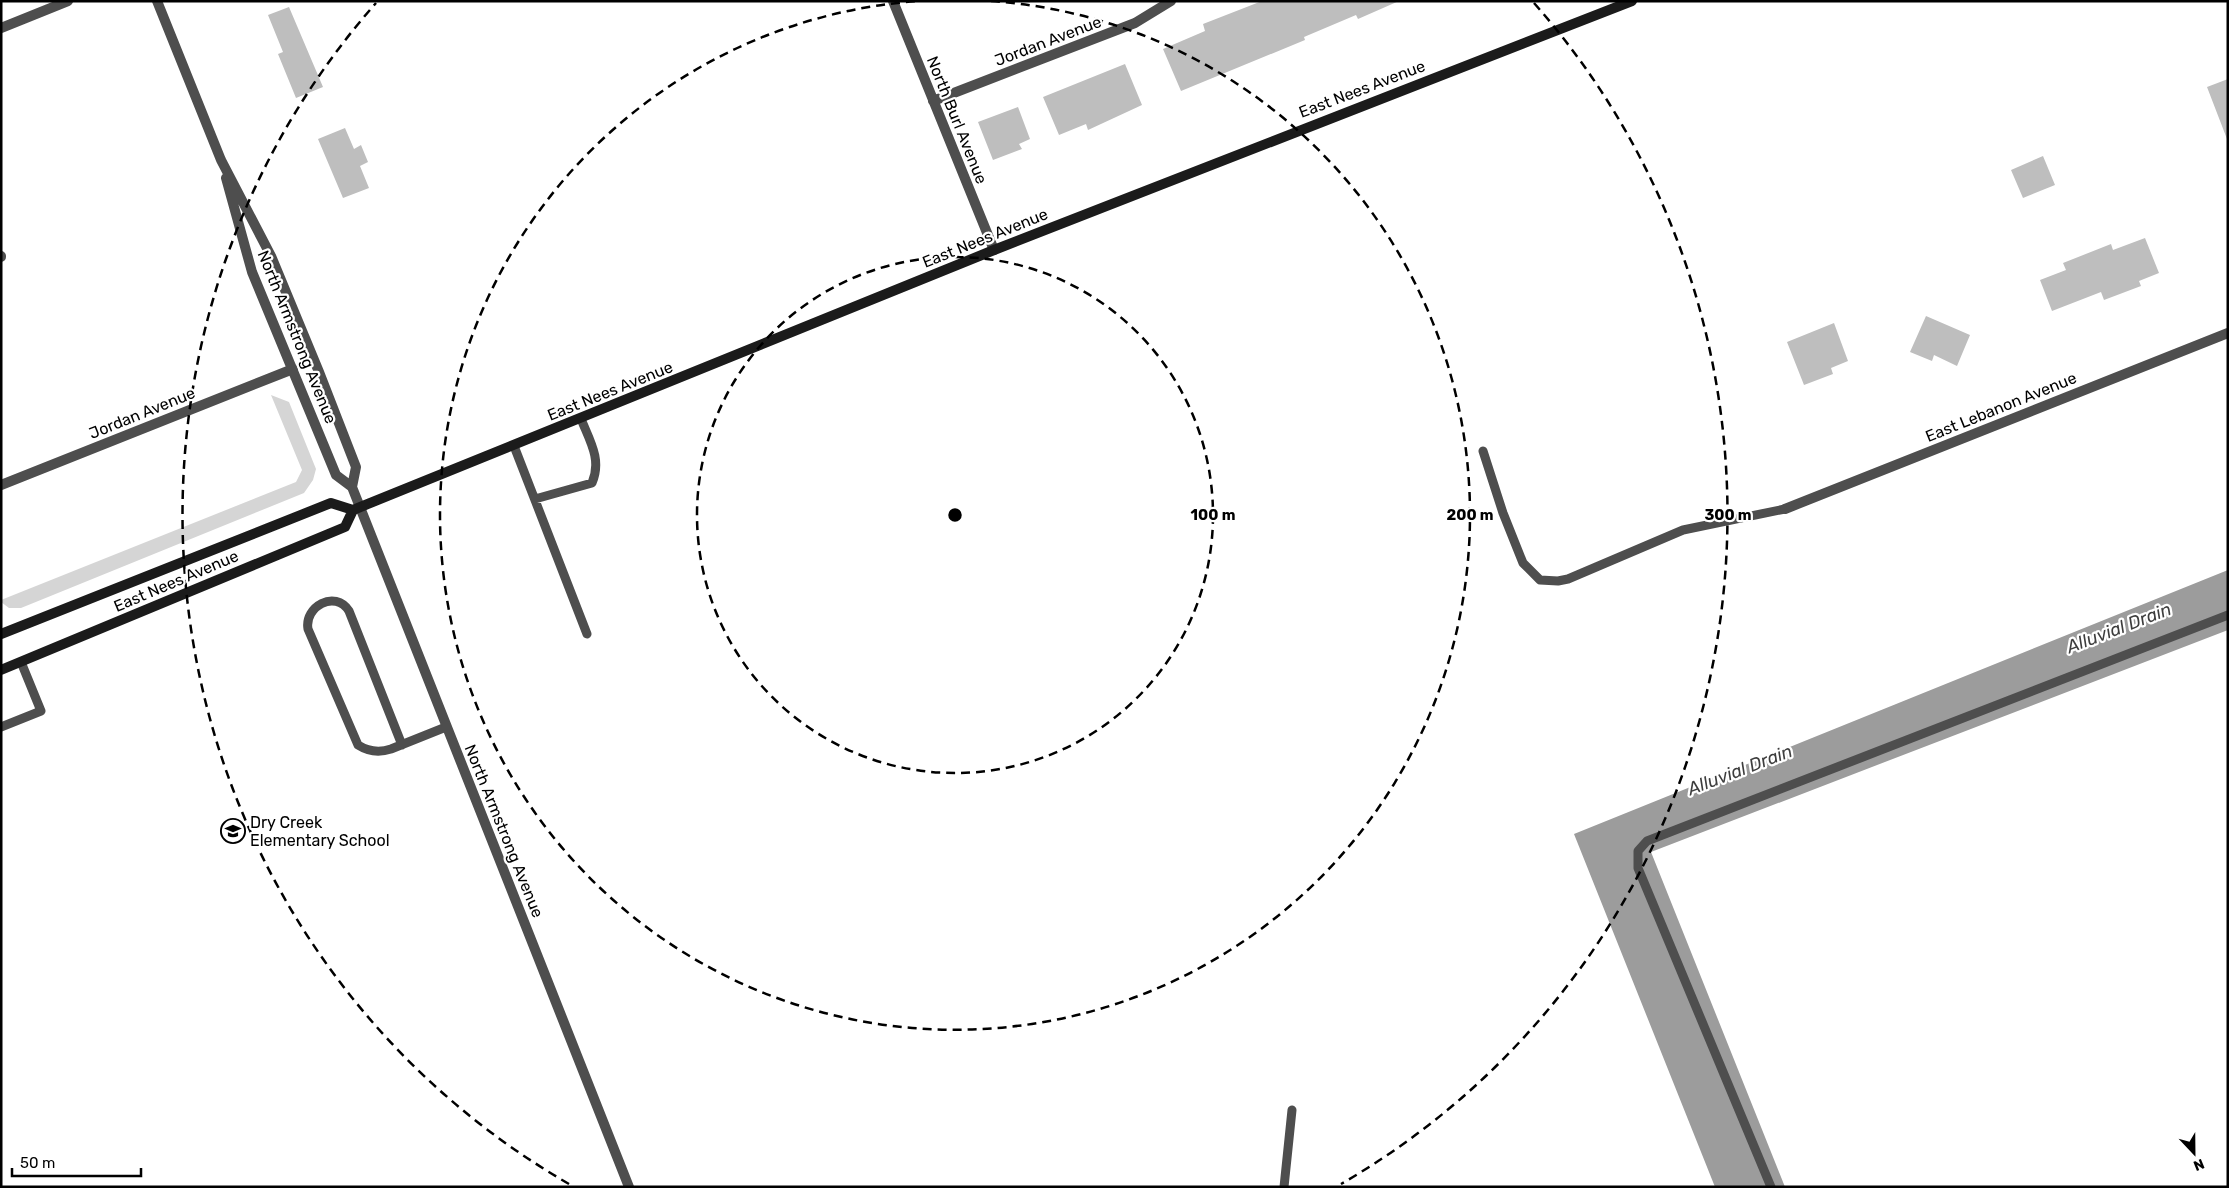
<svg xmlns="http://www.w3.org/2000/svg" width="2229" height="1188" font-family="Rubik,sans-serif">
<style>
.green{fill:#d5d5d5}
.water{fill:#9c9c9c}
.building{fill:#bebebe}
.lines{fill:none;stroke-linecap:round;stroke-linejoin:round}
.service{stroke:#4e4e4e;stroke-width:9}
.minor{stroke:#4e4e4e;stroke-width:10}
.tertiary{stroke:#4e4e4e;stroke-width:10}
.secondary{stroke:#1b1b1b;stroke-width:10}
.ring{fill:none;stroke:#000;stroke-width:2.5;stroke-dasharray:9 6}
.labels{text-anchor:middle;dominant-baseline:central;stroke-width:4.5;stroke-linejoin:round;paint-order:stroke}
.street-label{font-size:16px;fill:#000;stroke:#fff}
.poi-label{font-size:16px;fill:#000;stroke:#fff;text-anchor:start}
.water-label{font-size:18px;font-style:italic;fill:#3d3d3d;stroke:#fff}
.centre{fill:#000;stroke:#fff;stroke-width:2.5}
.ring-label{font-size:15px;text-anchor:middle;font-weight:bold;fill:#000;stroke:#fff;stroke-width:4.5;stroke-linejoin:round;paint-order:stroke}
</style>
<rect width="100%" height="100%" fill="#fff"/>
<path class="green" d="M271,395L289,402L316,469L313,480L304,493L21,608H9L1,602V600L296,482L302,470Z"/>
<path class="water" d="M2228,570V630L1651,852L1785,1187H1715L1574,834Z"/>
<path class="building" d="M1262,1H1399L1358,19L1356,15L1304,37L1305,40L1181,91L1163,49L1205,31L1203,24Z
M289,7L323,87L296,98L278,54L283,52L268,15Z
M1125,64L1142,105L1088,130L1086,124L1059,135L1043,97Z
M2228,79V138L2227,139L2207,87Z
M1018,107L1030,139L1019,144L1022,149L993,160L978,122Z
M345,128L354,149L361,145L368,162L360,166L369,188L343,198L318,139Z
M2043,156L2055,185L2023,198L2011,170Z
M2145,238L2159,273L2139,281L2141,286L2104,300L2101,292L2052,311L2040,280L2066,270L2063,263L2111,244L2113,250Z
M1926,316L1970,335L1957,366L1934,355L1932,361L1910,352Z
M1834,323L1848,361L1831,368L1833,374L1804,385L1787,342Z"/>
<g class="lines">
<path class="service" d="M514,446L587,634
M1483,451L1503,513L1523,563L1540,580L1558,581L1568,579L1683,530L1785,509
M535,499L592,483C602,460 590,441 581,419
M1,727L41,711L21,662
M402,745L349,611C335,589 304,607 308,629L358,745C369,752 379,753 391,749L446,727
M1284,1187L1292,1110
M1771,1187L1638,868V851L1647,841L2228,615"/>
<path class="minor" d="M893,1L994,250
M1,28L68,1
M933,101L1135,23L1171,1
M1,256V257
M1,485L293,369
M1785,509L2228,333"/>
<path class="tertiary" d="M157,1L221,160L271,256L319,372L356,467L352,487L629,1187
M226,178L252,272L336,475L352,487"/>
<path class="secondary" d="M1,634L331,503L353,510L994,250L1632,1
M1,670L345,527L353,510"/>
</g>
<g class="ring">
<circle cx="955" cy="515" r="258"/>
<path d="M991 1A515 515 0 1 1 919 1"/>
<path d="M569 1184A773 773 0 0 1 376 3M1534 3A773 773 0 0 1 1341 1184"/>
</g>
<defs>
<symbol id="school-ring" viewBox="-11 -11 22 22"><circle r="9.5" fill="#fff" stroke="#000" stroke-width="1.5"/><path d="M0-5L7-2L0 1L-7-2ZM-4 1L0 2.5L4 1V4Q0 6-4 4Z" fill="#000"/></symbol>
</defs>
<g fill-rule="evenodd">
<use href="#school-ring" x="219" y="817" width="28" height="28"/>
</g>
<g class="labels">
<g class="street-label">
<text transform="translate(1048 41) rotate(-21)">Jordan Avenue</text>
<text transform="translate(1362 89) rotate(-21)">East Nees Avenue</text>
<text transform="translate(957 120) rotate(68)">North Burl Avenue</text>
<text transform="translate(985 238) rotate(-22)">East Nees Avenue</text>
<text transform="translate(297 337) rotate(68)">North Armstrong Avenue</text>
<text transform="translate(610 391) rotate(-22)">East Nees Avenue</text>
<text transform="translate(2001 407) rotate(-22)">East Lebanon Avenue</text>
<text transform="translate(142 413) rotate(-22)">Jordan Avenue</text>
<text transform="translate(176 581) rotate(-23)">East Nees Avenue</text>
<text transform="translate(504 831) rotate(68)">North Armstrong Avenue</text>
</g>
<g class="poi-label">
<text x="250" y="822">Dry Creek<tspan x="250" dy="18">Elementary School</tspan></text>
</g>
<g class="water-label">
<text transform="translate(2119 628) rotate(-21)">Alluvial Drain</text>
<text transform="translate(1740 770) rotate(-21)">Alluvial Drain</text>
</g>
</g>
<circle cx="955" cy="515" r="8" class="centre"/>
<g class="ring-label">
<text x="1213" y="520">100 m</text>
<text x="1470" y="520">200 m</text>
<text x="1728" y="520">300 m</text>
</g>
<rect width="2229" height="1188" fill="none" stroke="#000000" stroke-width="5"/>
<g transform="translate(2194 1153) rotate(158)" stroke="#ffffff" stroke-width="4" paint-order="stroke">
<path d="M0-4L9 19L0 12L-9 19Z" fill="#000000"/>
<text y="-8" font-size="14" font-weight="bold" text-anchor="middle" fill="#000000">N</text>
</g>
<path d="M12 1168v8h129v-8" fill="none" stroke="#000000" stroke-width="2.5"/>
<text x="20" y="1168" font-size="15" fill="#000000" stroke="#ffffff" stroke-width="4" paint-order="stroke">50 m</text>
</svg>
